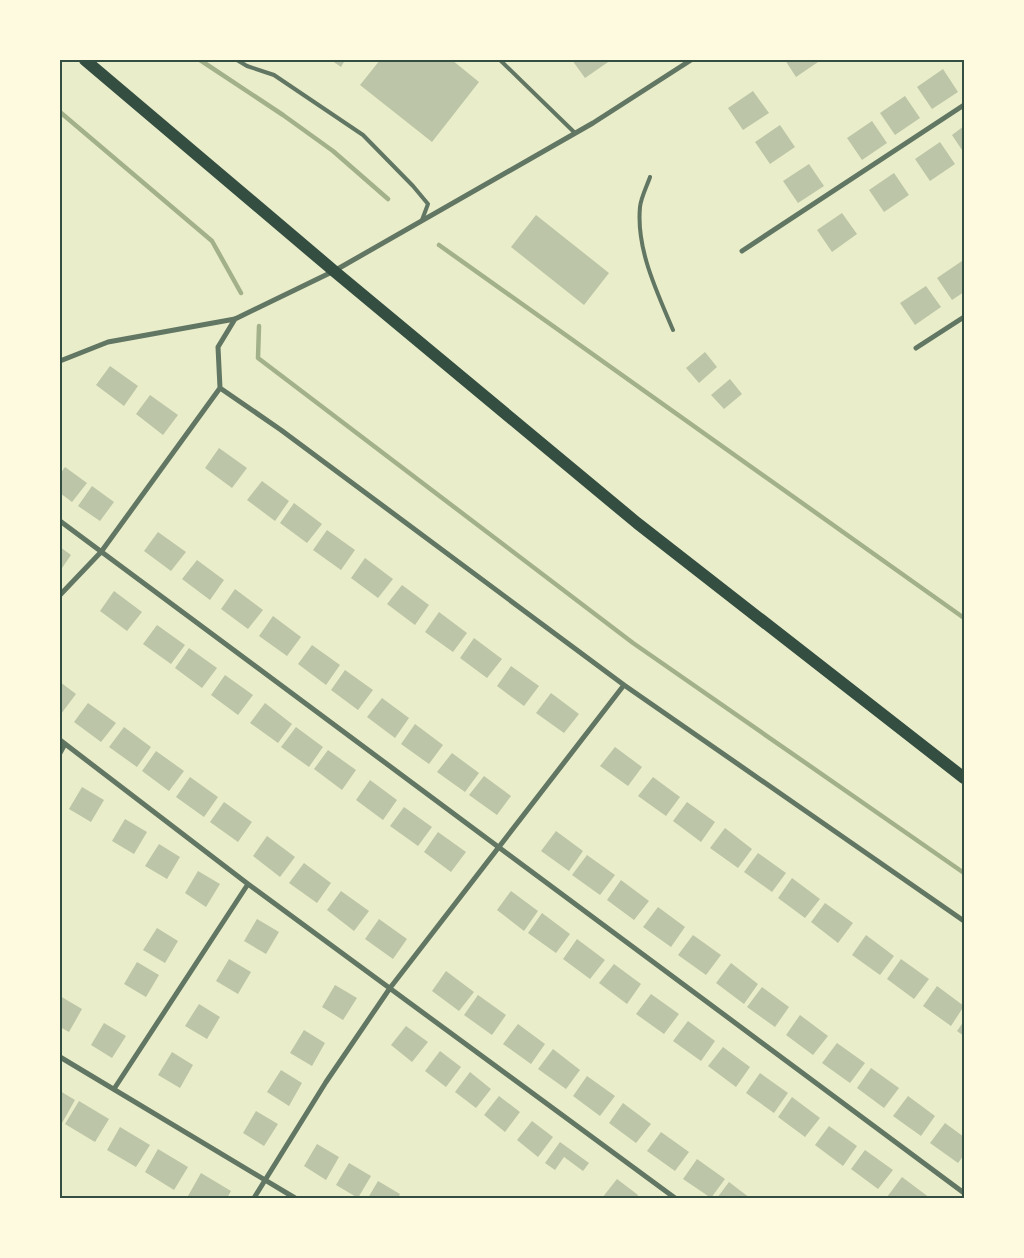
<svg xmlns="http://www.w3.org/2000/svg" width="1024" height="1258" font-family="Quicksand,sans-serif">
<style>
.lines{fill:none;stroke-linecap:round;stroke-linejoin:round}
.stream{stroke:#a3b18a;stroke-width:4.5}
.building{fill:#bcc5a7}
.service{stroke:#617663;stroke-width:4}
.minor{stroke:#617663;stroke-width:5}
.trunk{stroke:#344e41;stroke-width:12}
.neatline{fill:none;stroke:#344e41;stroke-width:2}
</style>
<rect width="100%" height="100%" fill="#e9edc9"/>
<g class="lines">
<path class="stream" d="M200,60L283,115L333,151L388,199
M60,112L212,241L241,293
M439,245L964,618
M259,326L258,358L633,643L964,873"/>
</g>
<path class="building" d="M331,60H345L341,67Z
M380,60H452L479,82L432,142L360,85Z
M572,60H611L585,78Z
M785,60H821L796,77Z
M943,69L958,92L932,109L917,87Z
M753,91L769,113L743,130L728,108Z
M905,96L920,118L895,135L880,113Z
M872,121L887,143L862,160L847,138Z
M780,125L795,147L770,164L755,142Z
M964,126V153L952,135Z
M940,142L955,164L930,181L915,159Z
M809,164L824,186L798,203L783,181Z
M894,173L909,195L884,212L869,190Z
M842,213L857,234L832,252L817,230Z
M536,215L609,273L584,305L511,247Z
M962,261L964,263V292L952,300L937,278Z
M926,286L941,307L915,325L900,303Z
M705,352L717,367L699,383L686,368Z
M110,366L138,386L124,406L96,385Z
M730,379L742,394L724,409L711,395Z
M150,395L178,415L163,435L136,414Z
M219,448L247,468L232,488L205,468Z
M65,467L87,483L72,502L60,493V474Z
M262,481L289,501L275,521L247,500Z
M92,486L114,502L100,521L78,506Z
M294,503L322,524L307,543L280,523Z
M327,530L355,550L341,570L313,550Z
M158,532L186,552L171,571L144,551Z
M60,547L71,555L60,571Z
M365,558L393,579L378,598L351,578Z
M197,560L224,580L210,600L182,579Z
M402,585L429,605L415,625L387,604Z
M235,589L263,610L248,629L221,609Z
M114,591L142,612L127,631L100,611Z
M439,612L467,633L453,652L425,632Z
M273,616L301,637L287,656L259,636Z
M157,625L185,645L171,664L143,644Z
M474,638L502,659L487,678L460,658Z
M312,645L340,665L326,685L298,664Z
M189,648L217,668L202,688L175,668Z
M511,666L539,686L524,706L497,686Z
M345,670L373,690L358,710L331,690Z
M225,675L253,695L238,715L211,695Z
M60,682L76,694L61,714L60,713Z
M551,693L579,714L564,733L536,713Z
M382,698L409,718L395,738L367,717Z
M88,703L116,723L101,742L74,722Z
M265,703L292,724L278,743L250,723Z
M415,724L443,745L429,764L401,744Z
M124,727L151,747L137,767L109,747Z
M296,727L323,747L309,767L281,747Z
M615,747L642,767L628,786L600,766Z
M328,750L356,770L342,790L314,769Z
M156,751L184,771L169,791L142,771Z
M452,753L479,773L465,792L437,772Z
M484,776L511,796L497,815L469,795Z
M190,777L218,797L204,817L176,797Z
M653,777L680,797L666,816L638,796Z
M370,780L397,800L383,820L356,800Z
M82,787L104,800L91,822L69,809Z
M224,802L252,822L238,842L210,822Z
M687,802L715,822L701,842L673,821Z
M404,807L432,827L418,846L390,826Z
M125,819L147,832L134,854L112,841Z
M725,828L752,849L738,868L710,848Z
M556,831L583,851L569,871L541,851Z
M438,832L466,852L451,872L424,852Z
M267,836L295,857L280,877L253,856Z
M159,844L180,857L167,879L145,866Z
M758,853L786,873L772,892L744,872Z
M587,855L615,875L600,895L572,875Z
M304,863L331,883L317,903L289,883Z
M198,871L220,884L206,907L185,893Z
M792,878L820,899L805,918L778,898Z
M621,880L649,901L634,920L607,900Z
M341,891L369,911L354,931L327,910Z
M511,891L538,911L524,931L497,910Z
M825,903L853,923L838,943L811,922Z
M658,907L685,927L671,947L643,927Z
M542,913L570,934L556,953L528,933Z
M257,919L279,932L266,954L244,941Z
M379,919L407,939L393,959L365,939Z
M157,928L178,941L165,963L143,950Z
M693,935L721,955L706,975L678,955Z
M866,935L894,956L880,975L852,955Z
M577,939L605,960L590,979L563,959Z
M229,959L251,972L238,994L216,981Z
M901,959L929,979L914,999L887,979Z
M137,962L159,975L146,997L124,984Z
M731,963L758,984L744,1004L716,983Z
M614,964L641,984L627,1004L599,983Z
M446,971L474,992L459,1011L432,991Z
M335,985L357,998L343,1020L322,1007Z
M937,986L964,1006L951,1026L923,1006Z
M762,987L789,1007L775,1027L747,1007Z
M651,994L679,1014L664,1034L636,1014Z
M478,995L506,1015L492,1035L464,1015Z
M60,996L82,1009L69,1032L60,1027Z
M199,1004L220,1017L207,1039L185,1026Z
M800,1015L828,1036L813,1055L786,1035Z
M688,1021L715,1041L701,1061L673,1041Z
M964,1021V1036L957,1031Z
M104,1023L126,1036L112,1058L91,1045Z
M518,1024L545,1044L531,1064L503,1044Z
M406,1026L428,1042L412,1062L391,1045Z
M304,1030L325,1043L312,1066L290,1053Z
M837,1043L865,1063L850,1083L822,1063Z
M723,1047L750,1067L736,1087L708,1066Z
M553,1049L580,1070L566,1089L538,1069Z
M440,1051L461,1067L446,1087L425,1071Z
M172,1052L193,1065L180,1088L158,1075Z
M871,1068L899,1088L884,1108L857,1088Z
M281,1070L302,1083L289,1106L267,1092Z
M470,1072L491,1089L476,1108L455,1092Z
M760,1073L788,1093L774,1113L746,1093Z
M587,1076L615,1096L600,1116L573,1096Z
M60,1091L75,1100L62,1123L60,1122Z
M499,1096L520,1112L505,1132L484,1115Z
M908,1096L935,1116L921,1136L893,1116Z
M792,1097L820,1118L805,1137L778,1117Z
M79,1101L109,1119L95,1142L65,1124Z
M623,1103L651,1124L636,1143L609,1123Z
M256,1111L278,1124L264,1146L243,1133Z
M532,1121L553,1137L538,1157L517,1140Z
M945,1123L964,1137V1155L958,1163L930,1143Z
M829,1126L857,1146L843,1166L815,1145Z
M120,1127L150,1145L136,1167L107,1150Z
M661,1132L689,1152L675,1171L647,1151Z
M560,1142L589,1163L583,1171L564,1157L555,1170L545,1163Z
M317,1144L339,1157L326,1180L304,1166Z
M158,1149L188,1167L174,1190L145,1172Z
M865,1150L893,1170L878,1189L851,1169Z
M697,1159L725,1179L711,1198L683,1179Z
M349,1163L371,1176L358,1198L336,1185Z
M201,1173L231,1191L227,1198H191L188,1196Z
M902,1177L930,1198L887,1197Z
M617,1179L638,1195L636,1198H602Z
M378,1181L400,1194L398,1198H368Z
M729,1182L750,1198H717Z"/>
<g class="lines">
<path class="service" d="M237,60L247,66L274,75L363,135L413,186L428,204L422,220
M500,60L575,133
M650,177C647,186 641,197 640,207C636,249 657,292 673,330"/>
<path class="minor" d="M742,251L964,105
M235,319L218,347L220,388L281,430L624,685L964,921
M916,348L964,317
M60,361L108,342L235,319L334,271L593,123L691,60
M60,521L964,1193
M60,595L101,552L220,388
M60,740L248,884L675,1198
M60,753L65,744
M60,1057L295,1198
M114,1089L248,884
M254,1198L326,1082L390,988L624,685"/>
<path class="trunk" d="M85,60L334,271L637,523L964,778"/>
</g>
<rect width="1024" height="1258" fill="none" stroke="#fefae0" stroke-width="122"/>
<rect x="61" y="61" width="902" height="1136" class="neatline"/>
</svg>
